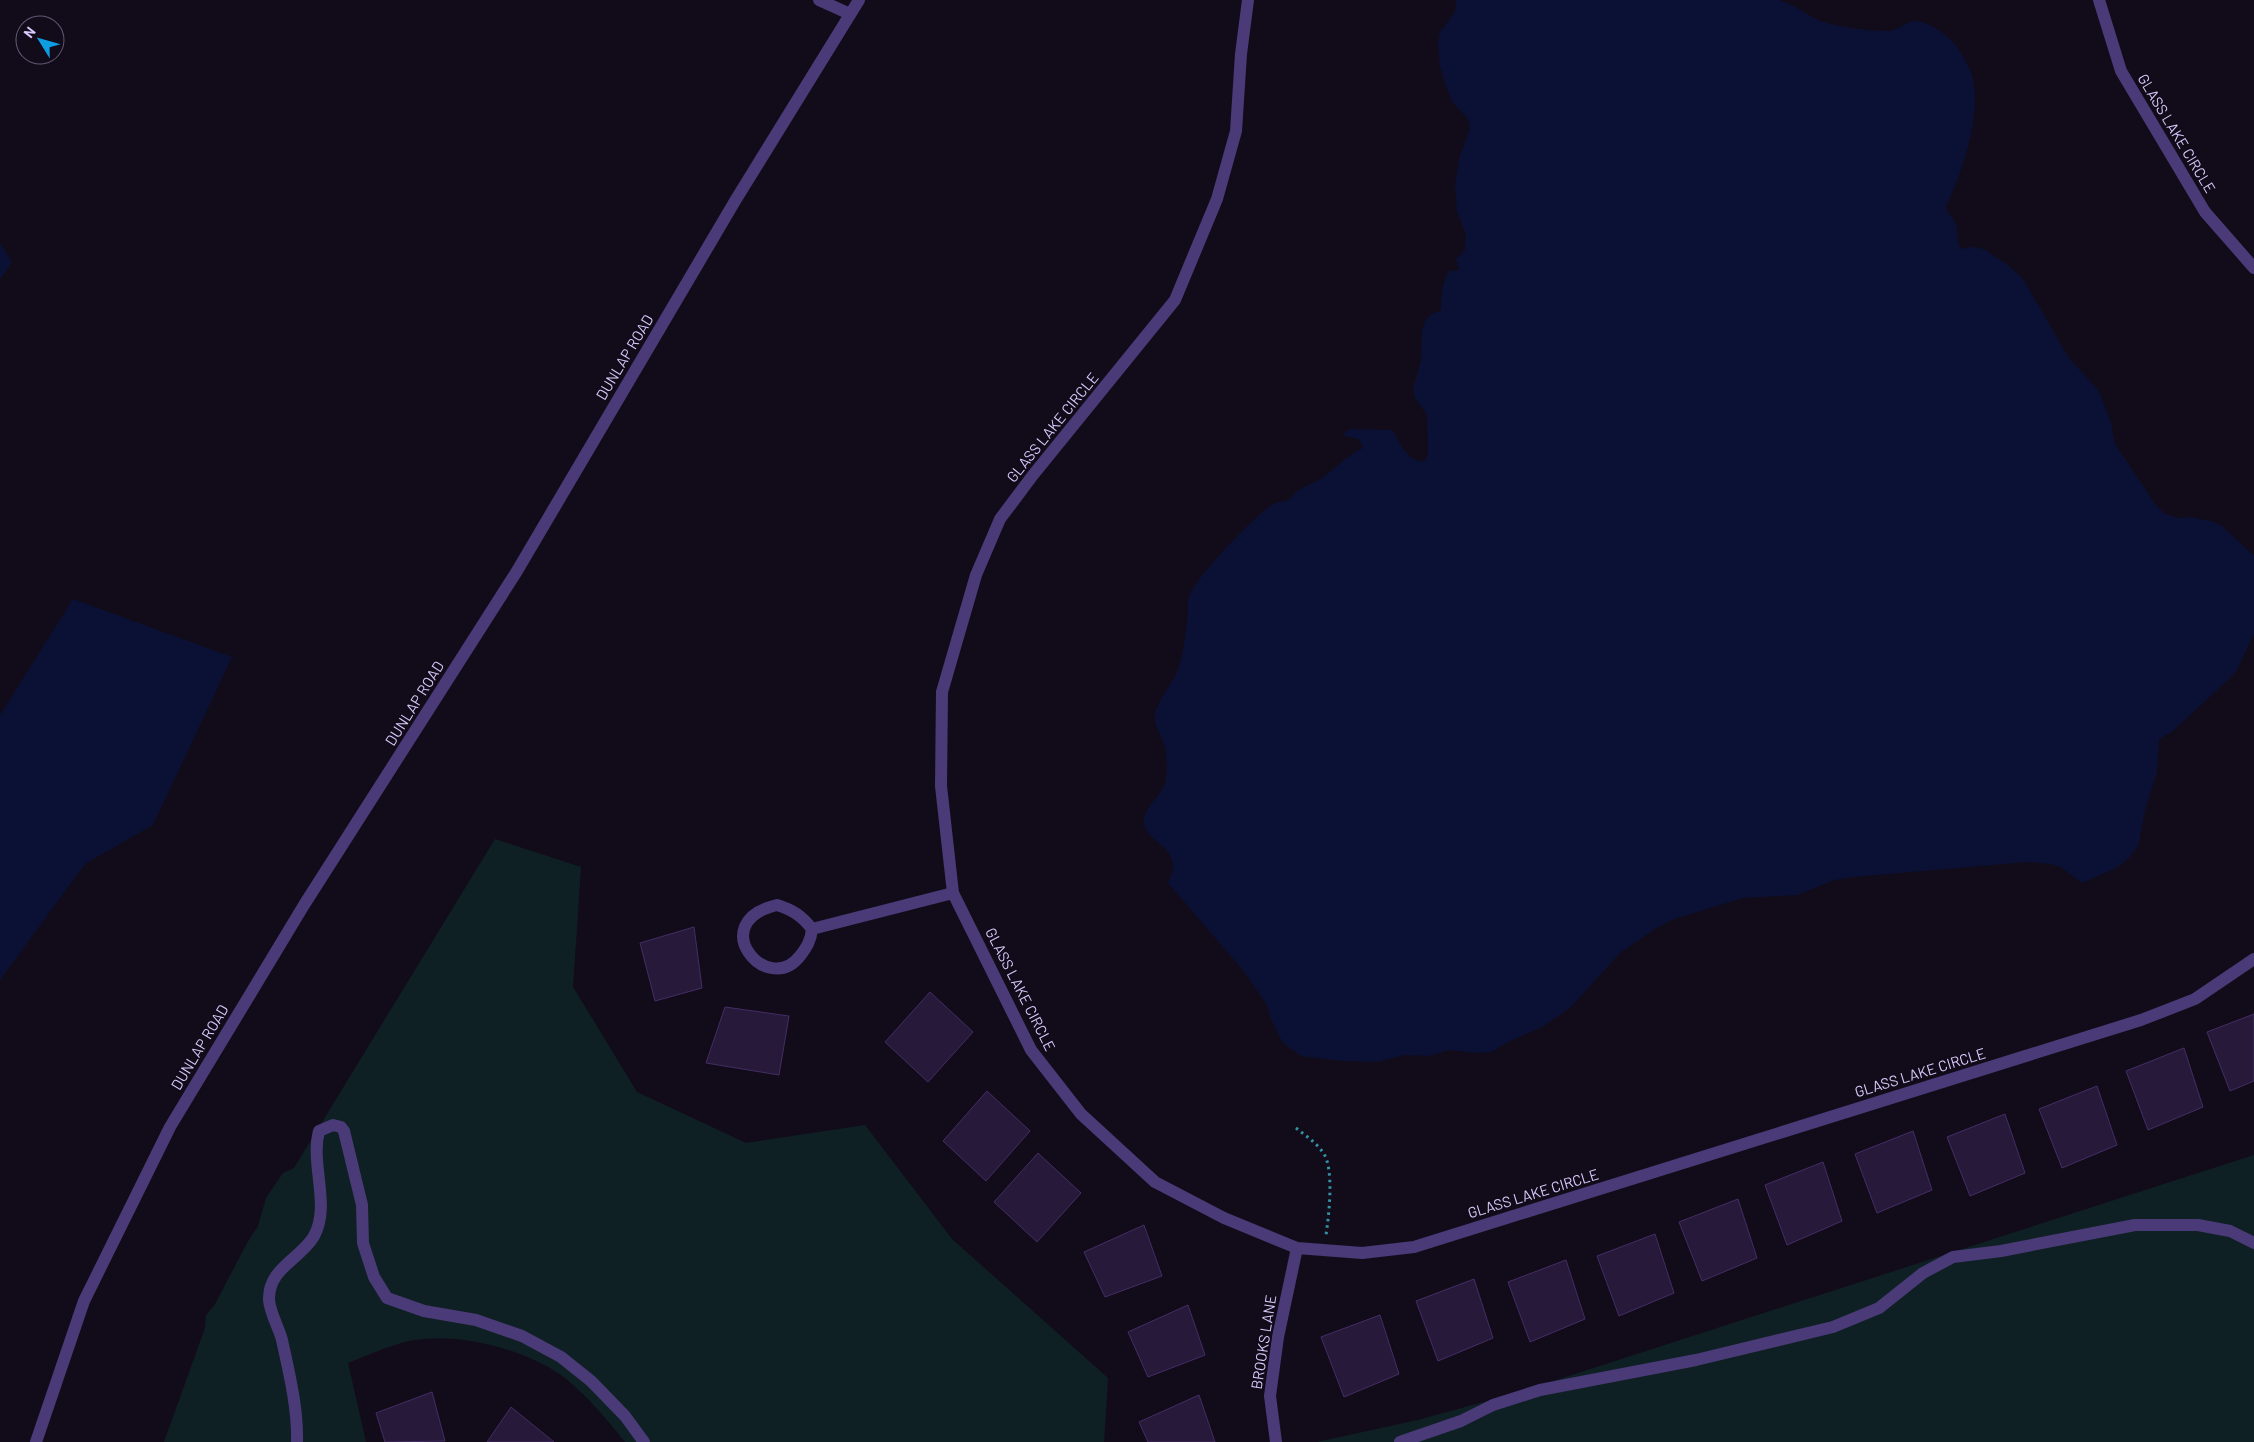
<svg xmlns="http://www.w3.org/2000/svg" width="2254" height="1442" font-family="Barlow,sans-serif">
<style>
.green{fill:#0f2024}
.water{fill:#0b1134}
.building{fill:#27193a;stroke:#442d65}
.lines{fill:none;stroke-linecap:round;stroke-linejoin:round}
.path{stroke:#3392a5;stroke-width:3;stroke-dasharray:2.5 4;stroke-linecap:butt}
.lane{stroke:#4a3a77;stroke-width:12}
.street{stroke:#4a3a77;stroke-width:12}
.labels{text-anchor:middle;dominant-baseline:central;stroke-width:4;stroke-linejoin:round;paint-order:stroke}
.street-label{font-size:15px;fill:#dac9fc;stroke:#120c1a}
</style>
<rect width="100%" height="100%" fill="#120c1a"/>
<path class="green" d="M495,839L581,867L573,987L637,1092L746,1143L865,1125L952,1239L1108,1378L1104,1442H625C607,1419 588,1397 565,1378C527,1349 456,1331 409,1341C388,1346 368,1355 348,1363L366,1442H164L205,1328L206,1315L214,1306L247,1243L258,1226L266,1198L283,1173L294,1168Z
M2254,1155V1442H1317L1418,1420L1516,1393Z"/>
<path class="water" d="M1456,0H1779C1793,4 1803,12 1816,19C1832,27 1869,31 1887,31C1901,31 1907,17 1922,22C1938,27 1954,40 1962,55C1965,61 1970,68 1972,75C1982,116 1963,170 1946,207C1947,214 1954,217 1956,225C1959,234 1955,241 1961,249L1973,247L1984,249L2008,265L2023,279L2069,358L2099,391L2111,423L2115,444L2156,505L2165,514L2178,518L2191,517L2214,522L2222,526L2254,556V634L2237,670L2230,678L2173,731L2159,739L2157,772L2145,810L2138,846L2129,858L2116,868L2082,883L2062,868L2051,864L2027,862L1853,877L1834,880L1798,895L1743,898L1674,919L1658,927L1621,952L1571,1007L1544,1026L1506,1043L1492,1052L1475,1053L1450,1050L1428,1056L1405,1055L1376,1062L1342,1061L1301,1056L1283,1043L1270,1017L1267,1005L1242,969L1168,883C1187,846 1145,845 1144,822C1143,806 1165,794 1166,779C1167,769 1167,757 1165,748C1163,738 1156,730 1155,720C1154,703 1171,687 1177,672C1184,654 1185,635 1188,616C1188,610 1187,603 1189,597C1194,579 1255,515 1272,505C1278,501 1284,502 1290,499C1298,487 1311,485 1322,478C1338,467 1344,457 1363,448L1359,439L1345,436L1344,433L1350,429L1392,430C1401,443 1407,463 1425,461L1428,453L1427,415L1415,398L1413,389L1421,360L1422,331L1425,321L1430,315L1441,310C1442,295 1441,285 1449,271L1459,270L1456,259L1465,250L1466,235L1457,211L1455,183L1460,156L1470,128L1468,119L1453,103L1445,84L1440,66L1438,43L1440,32L1455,12Z
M0,243L12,262L0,279Z
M73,599L232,657L153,825L85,864L0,980V715Z"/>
<path class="building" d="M694,927L702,988L655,1001L640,943Z
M930,992L973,1032L928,1082L885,1042Z
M725,1007L789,1016L779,1075L706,1063Z
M2254,1014V1081L2230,1091L2207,1032Z
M2184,1048L2203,1107L2148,1130L2126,1071Z
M2097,1086L2117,1145L2062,1168L2039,1109Z
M987,1091L1030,1131L986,1181L943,1141Z
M2005,1114L2025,1173L1970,1196L1947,1137Z
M1913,1131L1932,1190L1877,1213L1855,1154Z
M1038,1153L1081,1193L1037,1242L994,1202Z
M1823,1162L1842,1221L1787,1245L1765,1185Z
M1738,1199L1757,1258L1702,1281L1679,1222Z
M1144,1225L1162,1276L1105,1297L1084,1252Z
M1655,1234L1674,1293L1619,1316L1597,1256Z
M1566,1260L1585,1319L1530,1342L1508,1282Z
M1474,1279L1493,1338L1438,1361L1416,1301Z
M1188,1305L1205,1355L1148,1377L1128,1332Z
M1380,1315L1399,1374L1344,1397L1321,1337Z
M432,1392L445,1441L385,1442L376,1413Z
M1199,1395L1215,1442H1148L1139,1422Z
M511,1407L554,1442H487Z"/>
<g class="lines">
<path class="path" d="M1296,1128C1306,1136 1317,1143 1324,1154C1334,1170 1329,1215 1326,1235"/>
<path class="lane" d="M819,0L850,14
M297,1442C298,1409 289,1372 282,1340C279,1328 270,1313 269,1300C268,1268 301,1259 314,1236C331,1205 310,1164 319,1131L333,1125L341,1127L344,1131L362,1205L363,1243L374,1277L387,1298L424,1311L476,1320L522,1336L561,1357L591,1381L625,1416L644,1442
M1400,1442L1461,1421L1493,1405L1540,1390L1696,1360L1833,1327L1879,1308L1923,1273L1953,1257L2001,1251L2135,1225H2198L2230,1231L2254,1243"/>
<path class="street" d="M1248,0L1241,54L1236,131L1217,199L1175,300L1033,475L1000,519L976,575L942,692L941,786L953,893L1031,1050L1081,1114L1155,1182L1224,1218L1297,1248L1362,1253L1414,1247L2141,1020L2195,999L2254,959
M2099,0L2121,71L2205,212L2254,268
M777,905C793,910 802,916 812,929C811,940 807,947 800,956C767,998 704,922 777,905Z
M812,929L953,893
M36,1442L84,1301L170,1127L304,905L517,571L735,201L859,0
M1276,1442L1270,1396L1278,1337L1297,1248"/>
</g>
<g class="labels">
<g class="street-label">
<text transform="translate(2177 133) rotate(59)">GLASS LAKE CIRCLE</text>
<text transform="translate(624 357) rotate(-59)">DUNLAP ROAD</text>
<text transform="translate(1052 427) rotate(-51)">GLASS LAKE CIRCLE</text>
<text transform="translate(414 703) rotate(-58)">DUNLAP ROAD</text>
<text transform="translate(1021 989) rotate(63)">GLASS LAKE CIRCLE</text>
<text transform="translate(199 1047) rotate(-59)">DUNLAP ROAD</text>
<text transform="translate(1920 1072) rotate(-17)">GLASS LAKE CIRCLE</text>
<text transform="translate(1533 1193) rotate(-17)">GLASS LAKE CIRCLE</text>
<text transform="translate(1263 1342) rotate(-81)">BROOKS LANE</text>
</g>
</g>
<g transform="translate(40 40) rotate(307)"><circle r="24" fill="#120c1a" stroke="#625874"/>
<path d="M0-4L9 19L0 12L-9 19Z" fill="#0e9de2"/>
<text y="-8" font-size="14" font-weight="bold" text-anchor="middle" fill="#dac9fc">N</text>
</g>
</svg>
